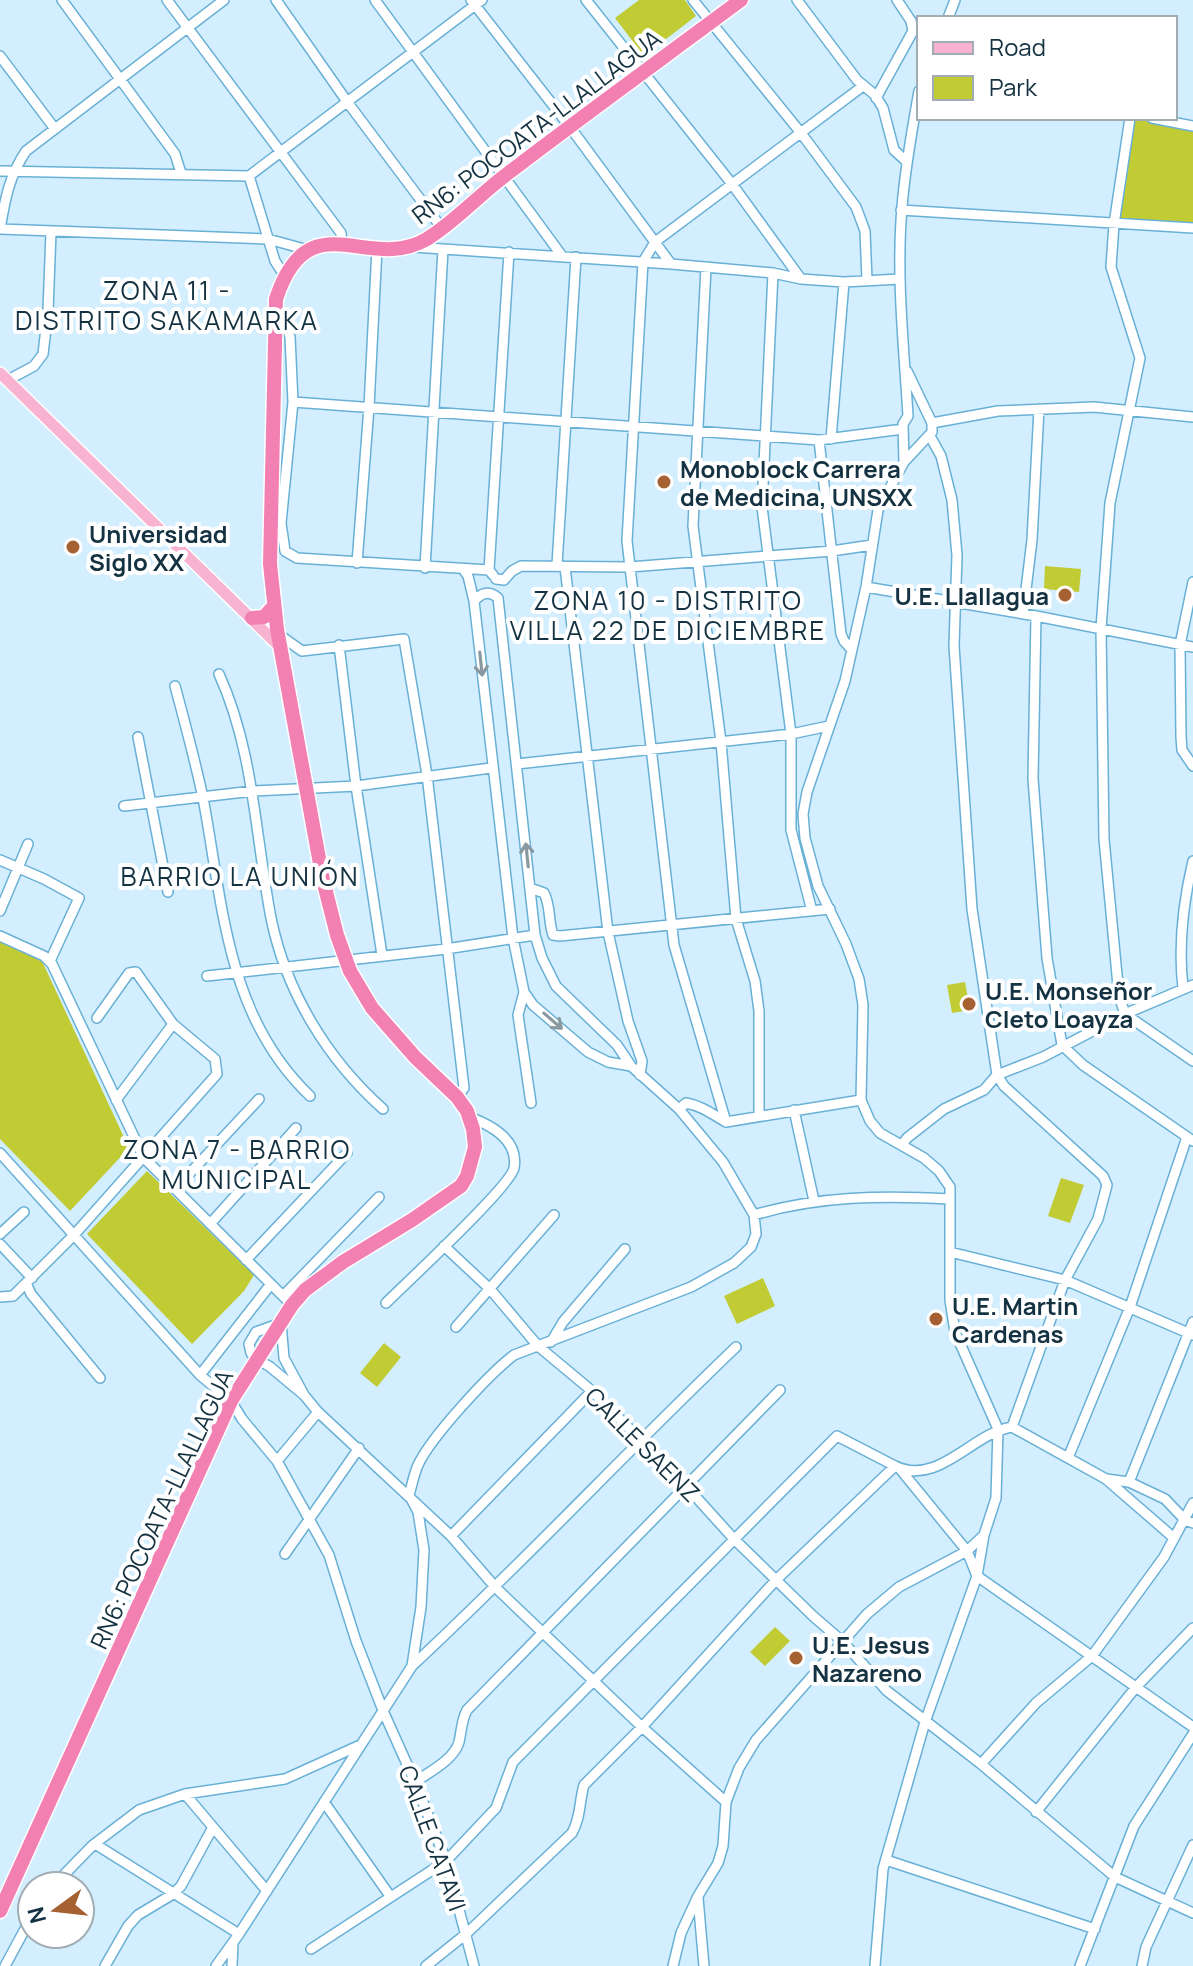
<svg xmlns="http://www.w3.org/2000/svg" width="1193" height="1966" font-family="Manrope,sans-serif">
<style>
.green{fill:#c1cb34}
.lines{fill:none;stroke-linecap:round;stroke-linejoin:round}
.minor-casing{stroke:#69b0d6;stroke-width:12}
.major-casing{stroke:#fff;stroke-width:14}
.highway-casing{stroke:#fff;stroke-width:17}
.minor{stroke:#fff;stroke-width:9}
.major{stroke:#f8b3d1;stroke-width:11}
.highway{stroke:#f380b3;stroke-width:14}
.oneway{stroke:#8a98a0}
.poi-dot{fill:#a56132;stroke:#fff;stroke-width:3}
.labels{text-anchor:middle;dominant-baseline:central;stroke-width:8;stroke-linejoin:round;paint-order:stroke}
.street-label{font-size:24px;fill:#143241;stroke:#fff}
.poi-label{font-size:24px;font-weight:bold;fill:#143241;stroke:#fff;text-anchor:start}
.neighbourhood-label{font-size:26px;letter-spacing:2px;fill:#143241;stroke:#fff}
</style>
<rect width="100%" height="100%" fill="#d3eefe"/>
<path class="green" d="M639,0H685L696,16L644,56L615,18Z
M1130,118H1152L1193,126V228L1114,224Z
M1045,566L1081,569L1079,592L1044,589Z
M0,941L42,961L129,1148L70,1211L0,1139Z
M965,982L970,1010L952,1013L947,985Z
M147,1171L254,1275L244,1291L192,1344L87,1234Z
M1061,1178L1084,1185L1070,1223L1048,1216Z
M763,1278L775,1306L737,1324L724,1296Z
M384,1343L401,1357L377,1387L360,1373Z
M775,1627L790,1641L765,1666L750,1652Z"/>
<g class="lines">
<defs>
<path id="minor" d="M62,0L175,154L181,173
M167,0L341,233L342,245
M276,0L348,103L441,227
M375,0L562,256
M471,0L570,127L671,264
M586,0L732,184L801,279
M693,0L801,133L856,207L865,231L867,280
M797,0L857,80L875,95L883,108L894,150L906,161
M948,18L955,0
M0,56L55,129
M876,98L913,31L911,21L897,0
M1130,118L1114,224L1111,267L1140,358L1110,503L1101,629L1104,839L1119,996L1125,1014L1193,1061
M1152,118L1193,126
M0,171L249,176L482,0
M249,176L275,261L284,275
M901,210L1193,228
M0,229C5,200 9,176 26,151L224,0
M0,229L268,239L308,250
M413,247L671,264L773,273L801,279L844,282L900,279
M706,267L693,526L721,742L736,919L755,981L759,1011V1116
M773,273L762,507L791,734V830L812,911
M276,311L285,321L290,337L293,402L281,523L285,551L297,558L489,570
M8,380L34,366L43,354L48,311L51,232
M293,402L819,440L903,429
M932,423L998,411L1094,407L1193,417
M930,436L941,456L952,500L957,555L954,646L972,909L997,1075L1004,1086L1103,1176L1107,1185L1098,1219L1065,1280L1012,1427
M831,439L844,282
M819,440L841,634L844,641L852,650
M904,462L903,424L908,416C904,347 896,277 902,207C905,168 912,130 919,91
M357,563L369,407L377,248
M557,565L576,257
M565,567L608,932L628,1021L642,1061L640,1075
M425,568L443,249
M463,569L468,576L474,601
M493,575L489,570L509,252
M496,579L504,580L512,571L521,566L630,567L832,551L872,545
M1193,582L1180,645L1181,737L1182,750L1193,766
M866,587L1036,616L1193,647
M1023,614L1032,540L1039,409
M1036,616L1033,779L1047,958L1062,1045L1083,1065L1193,1141
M278,634L302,651L404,639L427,775L464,1088L457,1097
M339,645L356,786L382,955
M219,674C254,751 255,835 271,918C286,992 327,1059 383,1109
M175,686C185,723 195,760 203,798C223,904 226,1016 310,1096
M138,737L168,892
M517,764L791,734L829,726
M124,806L253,791L356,786L491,768
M0,860L44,879L79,898L50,961
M530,888L544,893C551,906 548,921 553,935L560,936L830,909
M0,911L28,844
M0,936L44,956L52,964L144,1158L292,1305
M207,976L446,949L535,935
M1183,988C1178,945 1183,903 1193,861
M524,992L518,1015L531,1103
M116,1100L173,1024
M679,1109L686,1103C702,1106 712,1114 726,1122L861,1100
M794,1110L814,1201
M726,1122L674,945L627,541L643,262L655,242L863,86
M902,1145L907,1138L944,1109L984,1090L997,1075L1043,1057L1125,1014L1193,985
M0,1153L200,1375L231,1401L242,1419L277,1461L329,1555L356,1641L384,1713L415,1782L446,1861L474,1966
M175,1189L259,1099
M754,1215C818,1196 883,1195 950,1199
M210,1224L296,1128
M0,1234L24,1212
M0,1244L32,1278
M444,1246L490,1289L538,1346L592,1391L686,1486L733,1538L813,1616L843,1642L887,1691L981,1764L1115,1877L1193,1913
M950,1252L1065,1280L1193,1335
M246,1260L347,1153
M26,1283L31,1294L100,1378
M283,1296L379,1197
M0,1297L13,1296L74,1235L217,1074L215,1059L173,1024L136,972L129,973L97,1018
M386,1303C406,1283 511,1186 514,1168C519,1140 491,1125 469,1117
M456,1327L554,1215
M551,1342L563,1322L625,1249
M200,1375L271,1284
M304,1395L284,1358L281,1323L256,1332L249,1344L251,1353L257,1360L269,1366L304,1395L318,1412L451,1536L496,1588L642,1727L726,1802
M1068,1458L1130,1307L1187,1137
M277,1461L318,1412
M900,1469L967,1551L977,1576L1193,1727
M1106,1479L1174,1538
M1129,1482L1193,1322
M451,1536L592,1391
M285,1554L359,1448
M412,1666C523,1563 626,1452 736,1347
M981,1764L1036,1703L1092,1656L1164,1557L1193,1503
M415,1782C429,1772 454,1760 459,1742C462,1730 461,1721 467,1710L780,1390
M185,1794L267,1891
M324,1802L390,1896
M1036,1812L1136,1687L1193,1628
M95,1844L239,1934
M886,1860L1095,1929
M53,1886L93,1845L139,1810L185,1794L285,1779L358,1746
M698,1898L704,1966
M311,1949L446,1861L496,1808L513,1762L837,1436L895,1466
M5,1966L32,1916
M105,1966L128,1926L138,1915L173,1894L181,1886L212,1829
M216,1966L239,1934L412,1666L421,1607L424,1550L418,1512L409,1495C412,1485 414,1474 418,1465C431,1437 489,1374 514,1355L691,1287L734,1263L751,1247L756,1234L754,1215L723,1162L679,1109L631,1066L617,1045L556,986L542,958L535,935L498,598C489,590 481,593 474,601L513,938L524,992L533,1005L588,1052L608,1062L631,1066
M232,1966L233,1943
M426,1966L466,1934L572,1833C581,1817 579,1802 584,1785L642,1727L776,1580L895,1466C938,1487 972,1433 1012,1427L1106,1479L1129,1482L1165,1499L1185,1520L1193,1523
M673,1966L681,1933L698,1896L718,1863L723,1846L726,1802L739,1768L756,1740L867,1614L899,1587L967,1551L984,1535L996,1498L998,1429L955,1332L950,1300V1187L939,1171L924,1158L880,1133L870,1121L861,1100L863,1005L859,979L846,944L818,886L805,838L803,814L807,792L845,681L866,587L878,510L904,462L932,432V423L907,371
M875,1966L883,1869L925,1722L977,1576L984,1535
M1080,1966L1134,1826L1193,1734
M1142,1966L1146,1947L1193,1845"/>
<path id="major" d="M0,373L280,647"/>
<path id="highway" d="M252,618L264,617L274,606
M0,1911L231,1401L292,1305L305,1290L343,1262L412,1220L461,1186L467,1176L475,1147L473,1129L467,1111L457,1097L415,1057L372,1008L350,971L337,935L323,880L277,629L270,564L276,299C309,199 367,274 427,239C456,221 480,194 507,174C584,115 663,58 741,0"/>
</defs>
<use href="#minor" class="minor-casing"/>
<use href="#major" class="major-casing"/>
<use href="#highway" class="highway-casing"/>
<use href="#minor" class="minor"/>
<use href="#major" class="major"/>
<use href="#highway" class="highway"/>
</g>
<defs><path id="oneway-shaft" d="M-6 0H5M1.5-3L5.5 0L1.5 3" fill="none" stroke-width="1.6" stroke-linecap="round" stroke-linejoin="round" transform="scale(2)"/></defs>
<g class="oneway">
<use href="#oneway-shaft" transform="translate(481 664) rotate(84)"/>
<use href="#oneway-shaft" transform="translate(527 855) rotate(-96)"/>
<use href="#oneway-shaft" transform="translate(553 1021) rotate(41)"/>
</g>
<g class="poi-dot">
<circle cx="664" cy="482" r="8"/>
<circle cx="73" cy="547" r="8"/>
<circle cx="1065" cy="595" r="8"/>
<circle cx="969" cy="1004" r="8"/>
<circle cx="936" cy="1319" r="8"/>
<circle cx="796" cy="1658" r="8"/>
</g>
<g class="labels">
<g class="street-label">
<text transform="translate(536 126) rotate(-37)">RN6: POCOATA-LLALLAGUA</text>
<text transform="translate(643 1444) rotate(45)">CALLE SAENZ</text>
<text transform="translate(161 1509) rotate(-65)">RN6: POCOATA-LLALLAGUA</text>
<text transform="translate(433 1838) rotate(70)">CALLE CATAVI</text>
</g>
<g class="poi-label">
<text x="680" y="468">Monoblock Carrera<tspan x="680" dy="28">de Medicina, UNSXX</tspan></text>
<text x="89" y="533">Universidad<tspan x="89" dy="28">Siglo XX</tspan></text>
<text x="1049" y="595" text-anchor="end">U.E. Llallagua</text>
<text x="985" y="990">U.E. Monseñor<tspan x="985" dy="28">Cleto Loayza</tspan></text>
<text x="952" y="1305">U.E. Martin<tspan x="952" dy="28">Cardenas</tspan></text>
<text x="812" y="1644">U.E. Jesus<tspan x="812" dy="28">Nazareno</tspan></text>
</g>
<g class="neighbourhood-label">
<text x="167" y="290">ZONA 11 -<tspan x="167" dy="30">DISTRITO SAKAMARKA</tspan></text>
<text x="668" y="600">ZONA 10 - DISTRITO<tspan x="668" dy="30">VILLA 22 DE DICIEMBRE</tspan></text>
<text x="240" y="876">BARRIO LA UNIÓN</text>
<text x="237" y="1149">ZONA 7 - BARRIO<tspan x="237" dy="30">MUNICIPAL</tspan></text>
</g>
</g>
<rect x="917" y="16" width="260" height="104" fill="#ffffff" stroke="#a1adb3" stroke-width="2"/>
<rect x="933" y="42" width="40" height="12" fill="#f8b3d1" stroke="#a1adb3" stroke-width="2"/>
<text x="989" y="56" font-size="24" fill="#143241">Road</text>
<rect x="933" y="76" width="40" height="24" fill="#c1cb34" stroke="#a1adb3" stroke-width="2"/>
<text x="989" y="96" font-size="24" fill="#143241">Park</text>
<g transform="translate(56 1910) rotate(255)"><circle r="38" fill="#ffffff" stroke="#a1adb3" stroke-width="2"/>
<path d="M0-6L14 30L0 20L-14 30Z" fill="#a56132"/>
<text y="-12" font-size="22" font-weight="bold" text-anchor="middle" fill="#143241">N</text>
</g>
</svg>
